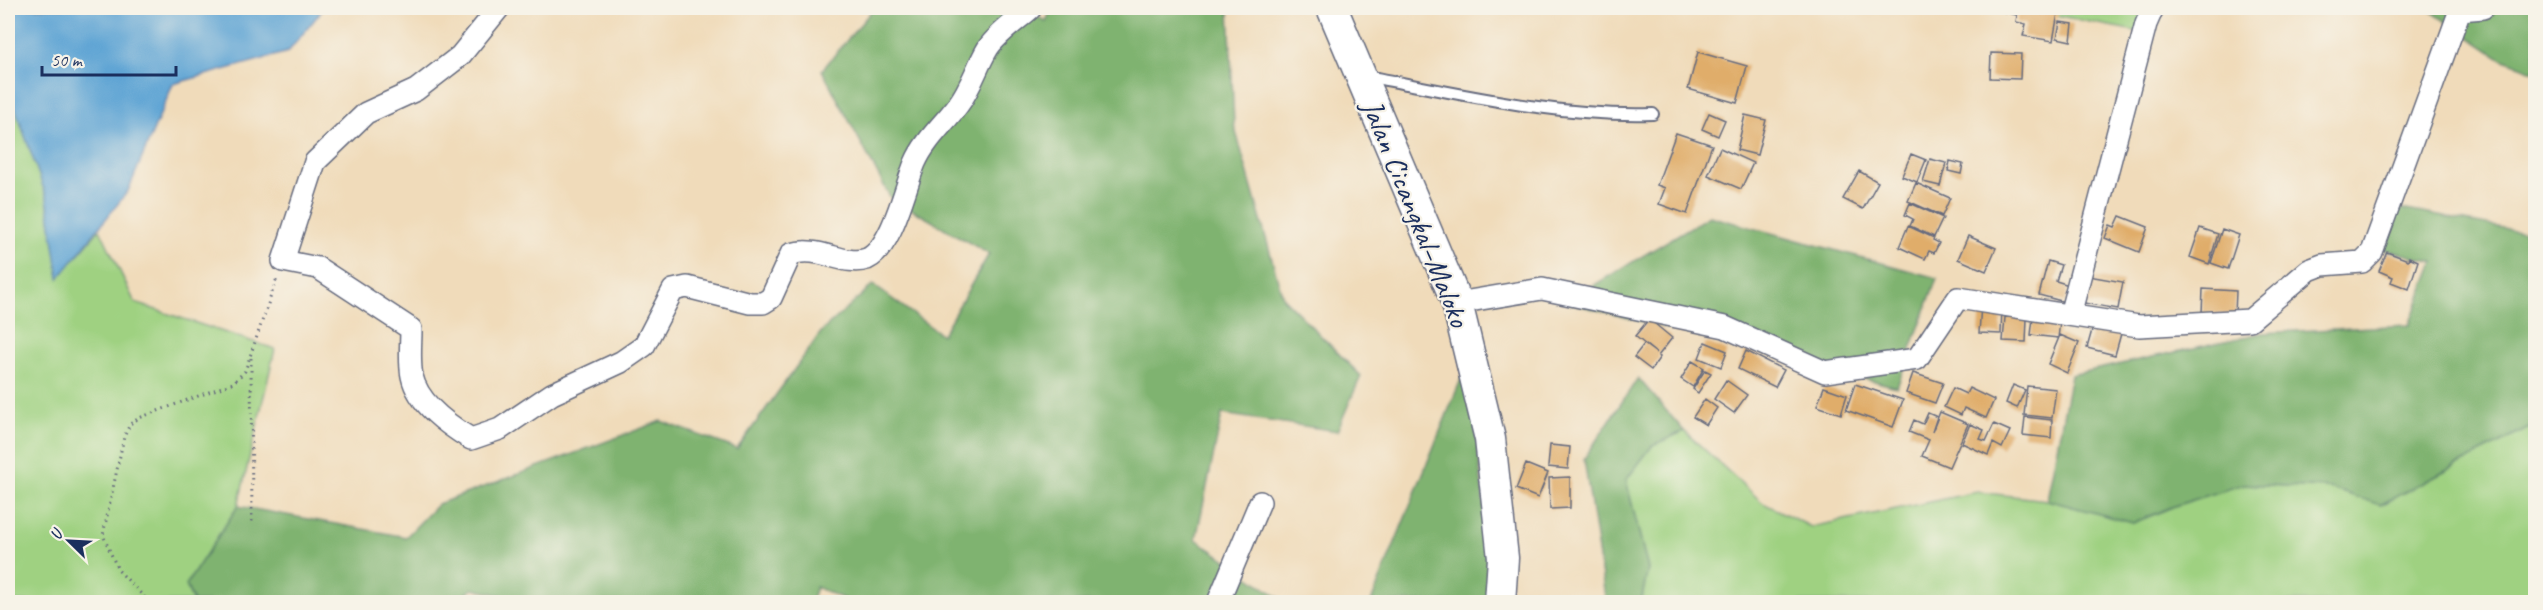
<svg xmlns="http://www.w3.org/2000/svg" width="2543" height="610" font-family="Caveat,sans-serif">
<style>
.green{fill:#9fd181;stroke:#5d8070;stroke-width:1.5}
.forest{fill:#7fb36f;stroke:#4d7166;stroke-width:1.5}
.water{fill:#5ea4d4;stroke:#3c6a99;stroke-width:1.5}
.building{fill:#e0ad6b}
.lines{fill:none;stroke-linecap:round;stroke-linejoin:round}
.lane-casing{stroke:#666b7e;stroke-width:14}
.street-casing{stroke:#666b7e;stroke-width:24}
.secondary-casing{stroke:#666b7e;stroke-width:33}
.path{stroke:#666b7e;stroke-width:3;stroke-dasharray:1.5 4.5;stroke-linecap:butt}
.lane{stroke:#fff;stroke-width:10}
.street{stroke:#fff;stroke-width:21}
.secondary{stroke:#fff;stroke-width:30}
.labels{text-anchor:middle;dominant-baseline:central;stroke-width:4.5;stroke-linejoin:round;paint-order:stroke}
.street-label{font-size:30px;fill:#1b2f5e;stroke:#f7f3e8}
</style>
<rect width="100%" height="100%" fill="#f7f3e8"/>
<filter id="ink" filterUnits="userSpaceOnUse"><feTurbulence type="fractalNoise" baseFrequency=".0167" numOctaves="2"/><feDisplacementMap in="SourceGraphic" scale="12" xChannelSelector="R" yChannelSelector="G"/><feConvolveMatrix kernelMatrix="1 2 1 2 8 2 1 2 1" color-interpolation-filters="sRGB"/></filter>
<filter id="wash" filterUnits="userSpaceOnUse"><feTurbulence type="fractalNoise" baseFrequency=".008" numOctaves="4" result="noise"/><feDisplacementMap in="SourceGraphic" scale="24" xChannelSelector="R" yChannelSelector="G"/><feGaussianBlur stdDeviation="1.35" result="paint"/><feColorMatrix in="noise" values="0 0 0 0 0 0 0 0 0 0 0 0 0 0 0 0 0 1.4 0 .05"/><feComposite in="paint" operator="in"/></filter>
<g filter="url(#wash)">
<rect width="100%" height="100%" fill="#f0dbba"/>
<path class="green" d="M2020,8H2154L2144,33Z
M8,88L47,198L59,277L100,229L135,303L275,349L238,506L186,585L193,602H8Z
M2535,425V602H1641L1648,569L1626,480L1652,446L1684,431L1763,503L1811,527L1977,492L2047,500L2133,523L2177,505L2243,484L2330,488L2381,505Z"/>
<path class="forest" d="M874,8H1020L1046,21L1052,8H1229L1234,125L1283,298L1361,376L1337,431L1222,414L1196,539L1285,602H851L816,587L811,602H531L473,589L454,602H194L186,585L238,506L406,537L438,504L661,421L737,449L822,331L873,285L942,335L989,254L890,197L822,70Z
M2426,8H2535V72L2502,59Z
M2396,208L2535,234V425L2380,505L2330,488L2244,484L2177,505L2133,523L2047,500L2071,375L2262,333L2409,325L2434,262L2383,249Z
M1709,216L1937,278L1897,387L1566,302Z
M1468,362L1495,602H1371Z
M1638,378L1684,431L1652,446L1626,480L1648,569L1641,602H1603L1605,597L1584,459Z"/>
<path class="water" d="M8,8H324L288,52L173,84L128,191L59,278L47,198L8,88Z"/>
<g id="blocks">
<path class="building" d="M1994,8H2059L2053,41L2023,36L2026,24L2016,22L2017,15L1993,10Z
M2060,22L2073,24L2071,41L2057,38Z
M1698,52L1747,66L1737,103L1688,89Z
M1991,53L2021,54L2020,79L1990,78Z
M1709,113L1725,120L1718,136L1702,129Z
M1745,115L1766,120L1757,155L1737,150Z
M1676,133L1712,145L1687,214L1659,204L1665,188L1657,185Z
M1720,148L1753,163L1741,189L1708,175Z
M1911,154L1926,160L1917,182L1902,176Z
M1930,159L1946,163L1940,186L1923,182Z
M1950,161L1963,164L1961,174L1948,171Z
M1859,171L1878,182L1863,209L1843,199Z
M1916,183L1950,198L1942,216L1908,201Z
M1910,203L1943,218L1934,237L1910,226L1913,219L1905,215Z
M2120,216L2148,227L2139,252L2105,238L2110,225L2115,227Z
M1908,226L1934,238L1933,240L1939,243L1934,253L1929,251L1925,259L1899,247Z
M2200,228L2218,234L2209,264L2190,257Z
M2222,229L2239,235L2228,269L2211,263Z
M1968,236L1996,248L1986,271L1958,259Z
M2387,252L2408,260L2409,257L2418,261L2409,289L2391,282L2393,277L2379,271Z
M2048,261L2061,265L2056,281L2069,285L2065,302L2039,295Z
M2083,275L2123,282L2118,309L2078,302Z
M2203,289L2236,291L2235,315L2202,313Z
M1981,305L2002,306L2001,334L1979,333Z
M2034,310L2061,314L2058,338L2031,335Z
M2005,317L2027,318L2026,342L2003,341Z
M1649,319L1672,338L1658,356L1660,357L1651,370L1634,357L1644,344L1656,353L1635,336Z
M2094,323L2122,330L2115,355L2087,348Z
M2060,335L2079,343L2067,373L2048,364Z
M1705,342L1727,351L1721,367L1699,358Z
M1746,351L1784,370L1775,387L1738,369Z
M1692,361L1704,368L1693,387L1681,379Z
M1705,370L1711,373L1698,393L1693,389Z
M1913,373L1943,383L1935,403L1906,393Z
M1726,380L1747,395L1734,413L1714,399Z
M1855,384L1903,400L1893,427L1846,410Z
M2013,385L2025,390L2017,408L2006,403Z
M2027,386L2056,389L2052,418L2024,415Z
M1824,387L1847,395L1841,414L1817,406Z
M1953,388L1966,394L1969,388L1994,400L1986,418L1964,408L1961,415L1944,407Z
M1705,399L1717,408L1706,425L1693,417Z
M1940,412L1968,424L1949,467L1922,456L1929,440L1909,432L1914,420L1923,424L1928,413L1937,417L1932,432Z
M2025,417L2052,420L2051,438L2023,435Z
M1970,424L1984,430L1980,439L1986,441L1994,424L2010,431L2002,448L1993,443L1988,455L1962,443Z
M1550,445L1570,447L1568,469L1548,467Z
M1526,464L1548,473L1538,498L1516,489Z
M1570,477V508L1550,509L1549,478Z"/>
</g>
</g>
<g filter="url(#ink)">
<use href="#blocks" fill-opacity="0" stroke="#666b7e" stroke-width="1.5"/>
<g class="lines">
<defs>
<path id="lane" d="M1366,76C1461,94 1556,117 1653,114"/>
<path id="street" d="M499,8L460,56L416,90L366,113L315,162L283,261L318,268L411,329C411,344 409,362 412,376C418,404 448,425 471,439L500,429L552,394L621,362L644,346L673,290L687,287L750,303H763L771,298L791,254C819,245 844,267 867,259C892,248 905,187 915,163C925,140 944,124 958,105C971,88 977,66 988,48C998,33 1018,20 1031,8
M1457,303L1542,289L1725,327L1825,372L1917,359L1958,298L2139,326L2250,320L2309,270L2322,265L2362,262L2372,252L2460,10L2483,8
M2070,315L2146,24L2153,8
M1218,602L1260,502"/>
<path id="secondary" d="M1332,8L1457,303L1490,439L1503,558L1500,602"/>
</defs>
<use href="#lane" class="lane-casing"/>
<use href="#street" class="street-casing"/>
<use href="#secondary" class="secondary-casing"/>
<path class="path" d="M251,358L252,525
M149,602L118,570L103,535L124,437L130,424L139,418L233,383L245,371L277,278"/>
<use href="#lane" class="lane"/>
<use href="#street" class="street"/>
<use href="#secondary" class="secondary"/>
</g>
</g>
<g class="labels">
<g class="street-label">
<text transform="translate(1416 213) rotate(68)">Jalan Cicangkal–Maloko</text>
</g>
</g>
<rect width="2543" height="610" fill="none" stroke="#f7f3e8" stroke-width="30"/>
<g transform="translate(69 541) rotate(294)" stroke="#f7f3e8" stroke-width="4.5" paint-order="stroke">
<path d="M0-4.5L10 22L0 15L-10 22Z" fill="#1b2f5e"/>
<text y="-9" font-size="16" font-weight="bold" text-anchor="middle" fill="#1b2f5e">U</text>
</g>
<path d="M42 66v9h134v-9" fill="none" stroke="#1b2f5e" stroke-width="3"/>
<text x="51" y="66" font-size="18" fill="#1b2f5e" stroke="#f7f3e8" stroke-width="4.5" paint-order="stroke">50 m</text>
</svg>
